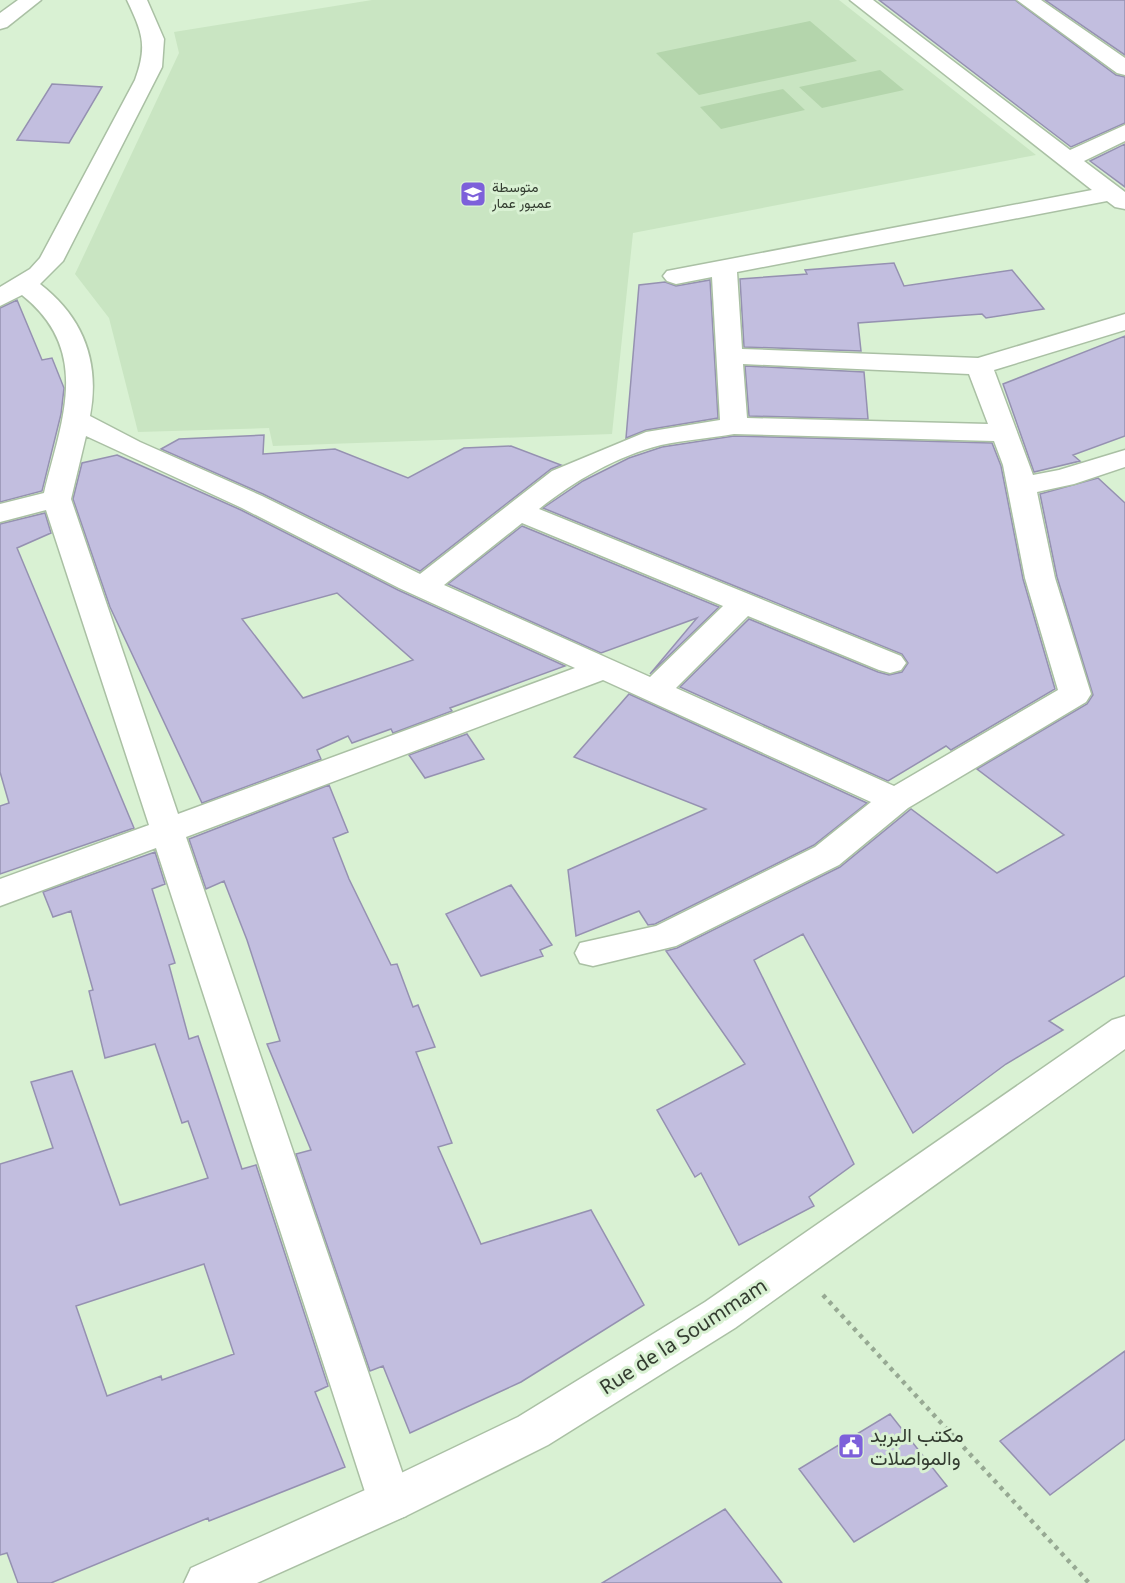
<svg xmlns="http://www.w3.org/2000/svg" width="1125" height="1583" font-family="'Noto Sans',Vazirmatn,sans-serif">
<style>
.built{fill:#c9e5c2}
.green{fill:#b4d5ac}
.building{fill:#c2bedf;stroke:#9591b1;stroke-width:1.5;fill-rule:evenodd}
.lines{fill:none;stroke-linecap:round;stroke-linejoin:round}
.street-casing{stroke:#aac0a4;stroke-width:3}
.secondary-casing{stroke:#aac0a4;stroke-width:3}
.primary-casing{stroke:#aac0a4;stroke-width:3}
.path{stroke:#97a993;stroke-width:4.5;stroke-dasharray:4 5;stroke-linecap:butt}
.street{fill:#fff;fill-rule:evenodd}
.secondary{fill:#fff;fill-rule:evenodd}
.primary{fill:#fff;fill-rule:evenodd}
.labels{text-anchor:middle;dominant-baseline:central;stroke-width:6;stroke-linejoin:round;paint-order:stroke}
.far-poi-label{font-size:14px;fill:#333c30;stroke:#d9f1d3;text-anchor:start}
.near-street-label{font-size:20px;fill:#333c30;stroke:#d9f1d3}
.near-poi-label{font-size:20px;fill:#333c30;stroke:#d9f1d3;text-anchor:start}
</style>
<rect width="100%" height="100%" fill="#d9f1d3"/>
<path class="built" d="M372,0H839L1036,155L633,233L612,434L273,446L269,428L138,432L109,318L75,274L179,53L174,32Z"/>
<path class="green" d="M810,21L857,61L699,95L656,53Z
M880,70L904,90L822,108L799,87Z
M783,89L805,110L721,129L700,107Z"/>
<path class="building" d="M879,0H1015L1116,75L1125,77V123L1071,147Z
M1045,0H1125V55Z
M52,84L102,87L69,143L17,140Z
M1125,144V187L1090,161Z
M894,263L904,286L1012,270L1044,309L986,318L982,314L858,323L861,351L744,347L740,279L807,274L805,270Z
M710,280L718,418L646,430L626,438L639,285L665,282L676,286Z
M17,300L42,360L52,358L64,388L61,414L42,491L0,502V308Z
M1125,336V436L1073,455L1080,461L1034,472L1003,384Z
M745,366L864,372L868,419L749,416Z
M264,435L263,454L335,449L408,478L464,448L511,446L561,465L551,469L420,571L263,494L161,449L179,439Z
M734,436L992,443L1001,466L1023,579L1055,689L951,750L946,746L888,781L680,687L749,619L878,672L889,675L902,672L908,663L902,654L543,508L583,481L629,458L662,447Z
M117,455L241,510L398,590L565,666L450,708L452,711L393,733L391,729L352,743L348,736L317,750L321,759L202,803L110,607L73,499L82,463ZM337,593L413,660L303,698L242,619Z
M1098,478L1125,503V976L1049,1021L1063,1030L1006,1064L913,1133L803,934L754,960L854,1164L809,1197L814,1206L739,1245L701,1173L695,1177L657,1110L745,1064L666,951L677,948L840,867L911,809L997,873L1064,835L977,769L1087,704L1093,695L1057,577L1040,494Z
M45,513L51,533L17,548L134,828L0,874V806L9,803L0,772V524Z
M522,526L719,607L650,674L697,618L601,653L448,584Z
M629,694L867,803L814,845L655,924L648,925L639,911L576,936L568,870L706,809L574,757Z
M467,734L484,759L425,778L409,755Z
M329,785L348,832L333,838L349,879L391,965L397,964L413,1007L418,1005L435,1047L416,1052L452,1143L438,1147L481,1244L591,1210L644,1305L521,1382L410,1433L383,1366L370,1371L296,1154L311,1150L267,1044L280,1041L247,940L224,881L206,889L189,839Z
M155,852L165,884L152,889L175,963L169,965L189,1039L198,1036L242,1169L256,1165L328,1386L315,1392L345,1467L209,1521L208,1518L51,1583H18L7,1553L0,1555V1164L53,1148L31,1082L72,1071L120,1205L208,1178L188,1121L182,1123L155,1044L105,1058L89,991L93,990L71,911L53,917L43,892ZM204,1264L234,1354L162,1380L161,1376L107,1396L76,1306Z
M511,885L552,945L540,950L543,956L481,976L446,914Z
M1125,1351V1439L1050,1495L1000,1441Z
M890,1414L947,1486L854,1542L799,1469Z
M725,1509L782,1583H602Z"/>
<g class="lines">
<defs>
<path id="street" d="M127,0H147L164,39L162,67L63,261L40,284C84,318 100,363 90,416L140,442L262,496L420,574L552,471L646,432L720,420L712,277L676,284L667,281L663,276L667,271L1092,190L850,0H873L1070,150L1125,125V141L1084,161L1125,192V209L1115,207L1107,201L737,272L742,349L978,358L1125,314V330L994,370L1033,475L1059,470L1125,450V467L1074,484L1037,492L1055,578L1091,694L1086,702L908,808L839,865L676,946L593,966L580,963L575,953L580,943L656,926L815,847L871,802L603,680L186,837L412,1501L406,1516L390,1522L374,1516L368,1501L156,848L0,906V879L149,825L46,510L0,522V504L44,493C61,422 93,351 22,295L0,306V287L30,269L40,258L135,80C148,45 142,32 127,0ZM743,364L969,374L988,424L747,418ZM734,434L994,441L1003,465L1025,578L1058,690L894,786L676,688L748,616L879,670L890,673L901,670L906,663L901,656L539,509C574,481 617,456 661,445C685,440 710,438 734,434ZM86,436L242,508L399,588L575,668L178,814L71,499ZM522,523L723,606L650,677L444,585Z
M1017,0H1041L1125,58V75L1117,73Z"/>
<path id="secondary" d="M18,0H41L7,27L0,29V13Z"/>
<path id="primary" d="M1125,1016V1049L735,1328L548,1445L406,1516L257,1583H184L191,1568L374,1486L518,1417L705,1302L1112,1020Z"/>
</defs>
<use href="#street" class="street-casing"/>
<use href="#secondary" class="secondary-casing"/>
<use href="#primary" class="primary-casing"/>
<path class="path" d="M823,1295L1089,1583"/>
<use href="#street" class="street"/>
<use href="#secondary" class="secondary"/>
<use href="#primary" class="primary"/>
</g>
<defs>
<symbol id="school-square" viewBox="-11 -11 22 22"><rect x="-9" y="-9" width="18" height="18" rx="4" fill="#7d60da" stroke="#d9f1d3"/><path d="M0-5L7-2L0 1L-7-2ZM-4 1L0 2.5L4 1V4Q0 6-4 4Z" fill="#fff"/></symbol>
<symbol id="civic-square" viewBox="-11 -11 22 22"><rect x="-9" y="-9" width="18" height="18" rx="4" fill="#7d60da" stroke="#d9f1d3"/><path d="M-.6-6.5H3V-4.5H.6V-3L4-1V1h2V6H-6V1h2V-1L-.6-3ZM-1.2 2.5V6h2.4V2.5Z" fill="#fff"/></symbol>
</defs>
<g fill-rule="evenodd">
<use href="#school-square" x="458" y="179" width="30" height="30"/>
<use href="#civic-square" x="836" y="1431" width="30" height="30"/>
</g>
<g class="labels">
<g class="far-poi-label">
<text x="492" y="186">متوسطة<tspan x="492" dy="16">عميور عمار</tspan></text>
</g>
<g class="near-street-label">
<text transform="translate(683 1336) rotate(-33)">Rue de la Soummam</text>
</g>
<g class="near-poi-label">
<text x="870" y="1434">مكتب البريد<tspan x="870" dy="23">والمواصلات</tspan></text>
</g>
</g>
</svg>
